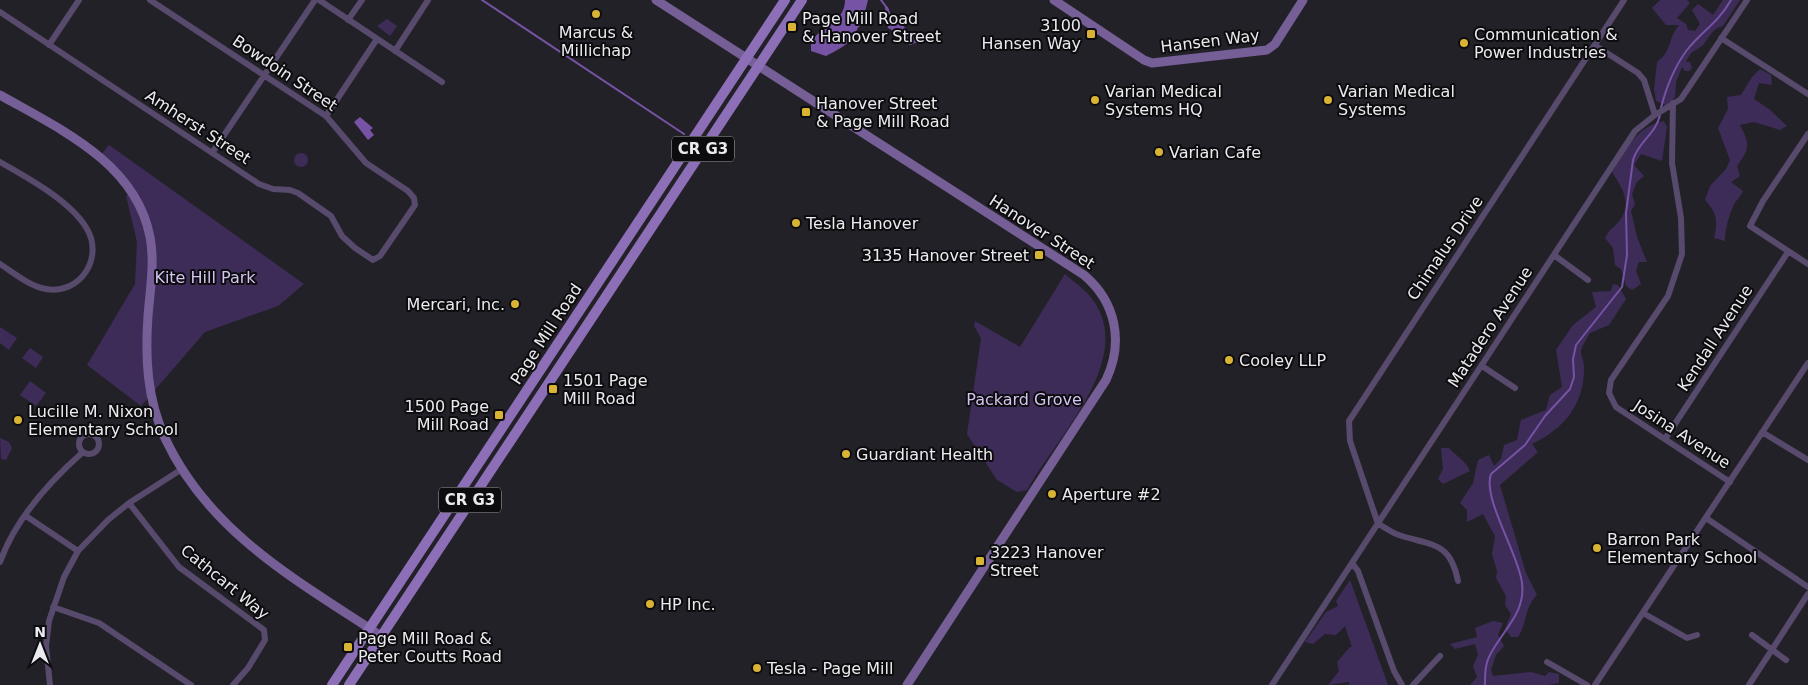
<svg xmlns="http://www.w3.org/2000/svg" width="1808" height="685" font-family="'DejaVu Sans',sans-serif">
<style>
.green{fill:#3e2c58}
.water{fill:#7653a5}
.lines{fill:none;stroke-linecap:round;stroke-linejoin:round}
.stream{stroke:#7653a5;stroke-width:2}
.street{stroke:#574a6c;stroke-width:6}
.secondary{stroke:#755f96;stroke-width:9}
.primary{stroke:#8c6fb6;stroke-width:10}
.poi-dot{fill:#d9b334;stroke:#0c0b0e;stroke-width:2}
.labels{text-anchor:middle;dominant-baseline:central;stroke-width:4;stroke-linejoin:round;paint-order:stroke}
.shield{fill:#0c0b0e;stroke:#a8a7ab;stroke-width:1}
.shield-label{font-size:15px;font-weight:bold;fill:#ebeaee}
.poi-label{font-size:16px;fill:#ebeaee;stroke:#0c0b0e;text-anchor:start}
.street-label{font-size:16px;fill:#ebeaee;stroke:#0c0b0e}
.park-label{font-size:16px;fill:#d3c3ef;stroke:#0c0b0e}
</style>
<rect width="100%" height="100%" fill="#232128"/>
<path class="green" d="M1660,0H1687L1690,3L1677,18L1686,24L1688,30L1695,31L1700,24L1692,10L1698,4L1713,15L1723,0H1740L1723,26C1711,29 1710,37 1703,45C1694,53 1693,48 1686,62H1690L1692,68L1689,71H1685L1682,67L1676,82L1675,97L1668,106L1656,101L1654,89L1657,62C1673,50 1667,40 1679,25H1666L1652,8Z
M387,19L397,26L390,36L377,26Z
M1760,69L1771,75L1772,85L1759,83L1754,99L1769,109L1787,126L1780,130L1754,122L1740,125C1750,145 1750,148 1737,166L1740,176L1731,182L1743,191C1740,198 1734,202 1732,209C1728,220 1725,229 1725,241L1714,238C1718,221 1717,213 1705,200L1710,186L1726,169L1730,160L1718,128L1728,109L1727,97L1741,95L1752,77Z
M1664,121L1667,127L1662,161L1641,154L1634,165L1644,176L1637,182L1632,194L1635,204L1631,211L1637,237L1647,262H1639L1636,271L1641,284L1632,290L1626,286L1621,269L1615,265L1613,248L1605,238C1610,228 1615,227 1620,220C1633,203 1621,186 1612,172C1625,150 1637,126 1664,121Z
M109,145L304,284L278,306L205,332L141,406L87,365L135,284L137,242L126,196L133,191L100,156Z
M294 160a7 7 0 1 1 14 0a7 7 0 1 1-14 0Z
M1065,274C1072,281 1082,287 1088,294C1142,354 1056,437 1027,490L1017,492L997,480L967,434L981,338L974,326L975,321L1020,347Z
M1613,284L1618,285L1626,299L1609,325L1590,333C1587,339 1580,348 1581,354C1582,358 1584,362 1584,366C1585,404 1564,429 1532,444L1538,452L1500,485L1526,573L1537,595C1525,606 1527,623 1518,637H1511L1505,629L1511,614L1505,605L1506,596L1496,578L1497,571L1492,554L1495,536L1483,514L1467,522V510L1460,503L1473,483L1478,460L1489,455L1494,466L1501,459L1504,445L1517,440L1521,420L1546,410L1550,395L1562,387L1556,350L1573,325L1596,307L1592,292L1611,291Z
M0,327L17,338L9,350L0,343Z
M30,348L43,357L36,368L22,358Z
M30,381L46,393L36,406L20,395Z
M0,438L9,442L12,448L6,460L1,459Z
M1441,448H1449C1456,456 1466,461 1470,471L1443,484L1438,479L1443,469Z
M1350,580L1388,685H1349V682L1328,685L1339,671L1337,662L1350,647H1352L1345,626L1336,635L1325,634L1313,644L1305,642L1326,612L1338,606L1336,601Z
M1493,621L1503,623L1498,635L1504,646L1496,655L1491,670L1493,676L1531,672L1545,676L1549,672L1559,674V683L1549,685H1470L1477,677L1473,666L1478,655L1475,644L1455,649L1450,644L1477,637L1475,628Z"/>
<path class="water" d="M845,0H868L862,24C856,28 857,32 853,37C848,45 834,52 826,56L811,51V40C823,27 845,21 845,0Z
M885,7H888L892,19L903,24L907,33L911,32L920,38L918,42L910,45L899,34L888,28Z
M360,117L373,128L370,130L374,135L368,140L354,122Z"/>
<g class="lines">
<path class="stream" d="M482,0L684,134
M881,0L887,8
M1661,108C1666,88 1675,66 1687,50C1702,31 1718,23 1731,0
M1485,685C1485,675 1485,664 1490,655C1502,631 1526,613 1522,583C1519,555 1482,498 1491,474L1525,445L1545,416L1570,389L1574,377L1573,359L1576,345L1622,287L1627,255L1626,213L1633,160C1638,142 1656,134 1660,115"/>
<path class="street" d="M319,0L442,82
M0,12L259,184L273,189L290,190L298,193L331,216L342,236L355,248L373,260L380,256L415,205L414,198L408,191L366,163L326,116L150,0
M348,20L362,0
M1721,38L1808,94
M49,45L79,0
M1596,46L1638,73L1644,80L1655,115
M395,51L428,0
M1673,103L1672,163L1681,218L1682,254L1668,296L1611,380L1609,393L1616,407L1730,482
M326,116L377,39
M1808,134L1763,201L1750,226L1808,264
M212,153L315,0
M0,162C27,177 72,202 87,229C104,258 80,295 46,289C29,286 14,273 0,264
M1554,255L1588,280
M1482,366L1515,388
M1762,432L1808,460
M79 444a10 10 0 1 1 20 0a10 10 0 1 1-20 0Z
M1665,439L1788,252
M129,503L179,567L264,630L265,640L248,668L233,685
M26,516L78,551
M1706,518L1808,587
M0,562C15,520 50,481 83,452
M1352,563L1358,571L1394,671L1402,685
M1458,581C1450,541 1432,546 1399,535C1392,533 1385,527 1378,524L1350,441L1349,421L1624,0
M53,607L99,623L191,685
M1643,613L1687,638L1697,635
M1752,635L1786,660
M1547,662L1587,685
M50,685L46,646L49,621L64,577L78,551L108,520L129,503L182,469
M1272,685L1635,131L1655,115L1681,99L1747,0
M1413,685L1440,656
M1595,685L1808,363
M1749,685L1808,594"/>
<path class="secondary" d="M656,0L1084,275C1116,302 1124,342 1106,380L907,685
M1054,0L1144,60L1152,63L1267,50L1275,44L1303,0
M0,95C60,129 136,163 150,237C155,263 150,290 148,316C145,358 147,399 165,438C209,533 298,581 381,636"/>
<path class="primary" d="M332,685L785,0
M349,685L802,0"/>
</g>
<g class="poi-dot">
<circle cx="596" cy="14" r="5"/>
<rect x="787" y="22" width="10" height="10" rx="2.5"/>
<rect x="1086" y="29" width="10" height="10" rx="2.5"/>
<circle cx="1464" cy="43" r="5"/>
<circle cx="1095" cy="100" r="5"/>
<circle cx="1328" cy="100" r="5"/>
<rect x="801" y="107" width="10" height="10" rx="2.5"/>
<circle cx="1159" cy="152" r="5"/>
<circle cx="796" cy="223" r="5"/>
<rect x="1034" y="250" width="10" height="10" rx="2.5"/>
<circle cx="515" cy="304" r="5"/>
<circle cx="1229" cy="360" r="5"/>
<rect x="548" y="384" width="10" height="10" rx="2.5"/>
<rect x="494" y="410" width="10" height="10" rx="2.5"/>
<circle cx="18" cy="420" r="5"/>
<circle cx="846" cy="454" r="5"/>
<circle cx="1052" cy="494" r="5"/>
<circle cx="1597" cy="548" r="5"/>
<rect x="975" y="556" width="10" height="10" rx="2.5"/>
<circle cx="650" cy="604" r="5"/>
<rect x="343" y="642" width="10" height="10" rx="2.5"/>
<circle cx="757" cy="668" r="5"/>
</g>
<g class="labels">
<g class="shield">
<rect x="672" y="136.5" width="62" height="25" rx="4"/>
<rect x="439" y="487.5" width="62" height="25" rx="4"/>
</g>
<g class="shield-label">
<text x="703" y="149">CR G3</text>
<text x="470" y="500">CR G3</text>
</g>
<g class="poi-label">
<text x="802" y="18">Page Mill Road<tspan x="802" dy="18">&amp; Hanover Street</tspan></text>
<text x="1081" y="25" text-anchor="end">3100<tspan x="1081" dy="18">Hansen Way</tspan></text>
<text x="596" y="32" text-anchor="middle">Marcus &amp;<tspan x="596" dy="18">Millichap</tspan></text>
<text x="1474" y="34">Communication &amp;<tspan x="1474" dy="18">Power Industries</tspan></text>
<text x="1105" y="91">Varian Medical<tspan x="1105" dy="18">Systems HQ</tspan></text>
<text x="1338" y="91">Varian Medical<tspan x="1338" dy="18">Systems</tspan></text>
<text x="816" y="103">Hanover Street<tspan x="816" dy="18">&amp; Page Mill Road</tspan></text>
<text x="1169" y="152">Varian Cafe</text>
<text x="806" y="223">Tesla Hanover</text>
<text x="1029" y="255" text-anchor="end">3135 Hanover Street</text>
<text x="505" y="304" text-anchor="end">Mercari, Inc.</text>
<text x="1239" y="360">Cooley LLP</text>
<text x="563" y="380">1501 Page<tspan x="563" dy="18">Mill Road</tspan></text>
<text x="489" y="406" text-anchor="end">1500 Page<tspan x="489" dy="18">Mill Road</tspan></text>
<text x="28" y="411">Lucille M. Nixon<tspan x="28" dy="18">Elementary School</tspan></text>
<text x="856" y="454">Guardiant Health</text>
<text x="1062" y="494">Aperture #2</text>
<text x="1607" y="539">Barron Park<tspan x="1607" dy="18">Elementary School</tspan></text>
<text x="990" y="552">3223 Hanover<tspan x="990" dy="18">Street</tspan></text>
<text x="660" y="604">HP Inc.</text>
<text x="358" y="638">Page Mill Road &amp;<tspan x="358" dy="18">Peter Coutts Road</tspan></text>
<text x="767" y="668">Tesla - Page Mill</text>
</g>
<g class="street-label">
<text transform="translate(1210 41) rotate(-7)">Hansen Way</text>
<text transform="translate(285 73) rotate(34)">Bowdoin Street</text>
<text transform="translate(198 127) rotate(33)">Amherst Street</text>
<text transform="translate(1042 232) rotate(33)">Hanover Street</text>
<text transform="translate(1445 248) rotate(-56)">Chimalus Drive</text>
<text transform="translate(1490 327) rotate(-57)">Matadero Avenue</text>
<text transform="translate(546 334) rotate(-57)">Page Mill Road</text>
<text transform="translate(1715 338) rotate(-57)">Kendall Avenue</text>
<text transform="translate(1682 434) rotate(33)">Josina Avenue</text>
<text transform="translate(225 582) rotate(39)">Cathcart Way</text>
</g>
<g class="park-label">
<text x="205" y="277">Kite Hill Park</text>
<text x="1024" y="399">Packard Grove</text>
</g>
</g>
<g transform="translate(40 645)" stroke="#0c0b0e" stroke-width="4" paint-order="stroke">
<path d="M0-4L9 19L0 12L-9 19Z" fill="#ebeaee"/>
<text y="-8" font-size="14" font-weight="bold" text-anchor="middle" fill="#ebeaee">N</text>
</g>
</svg>
